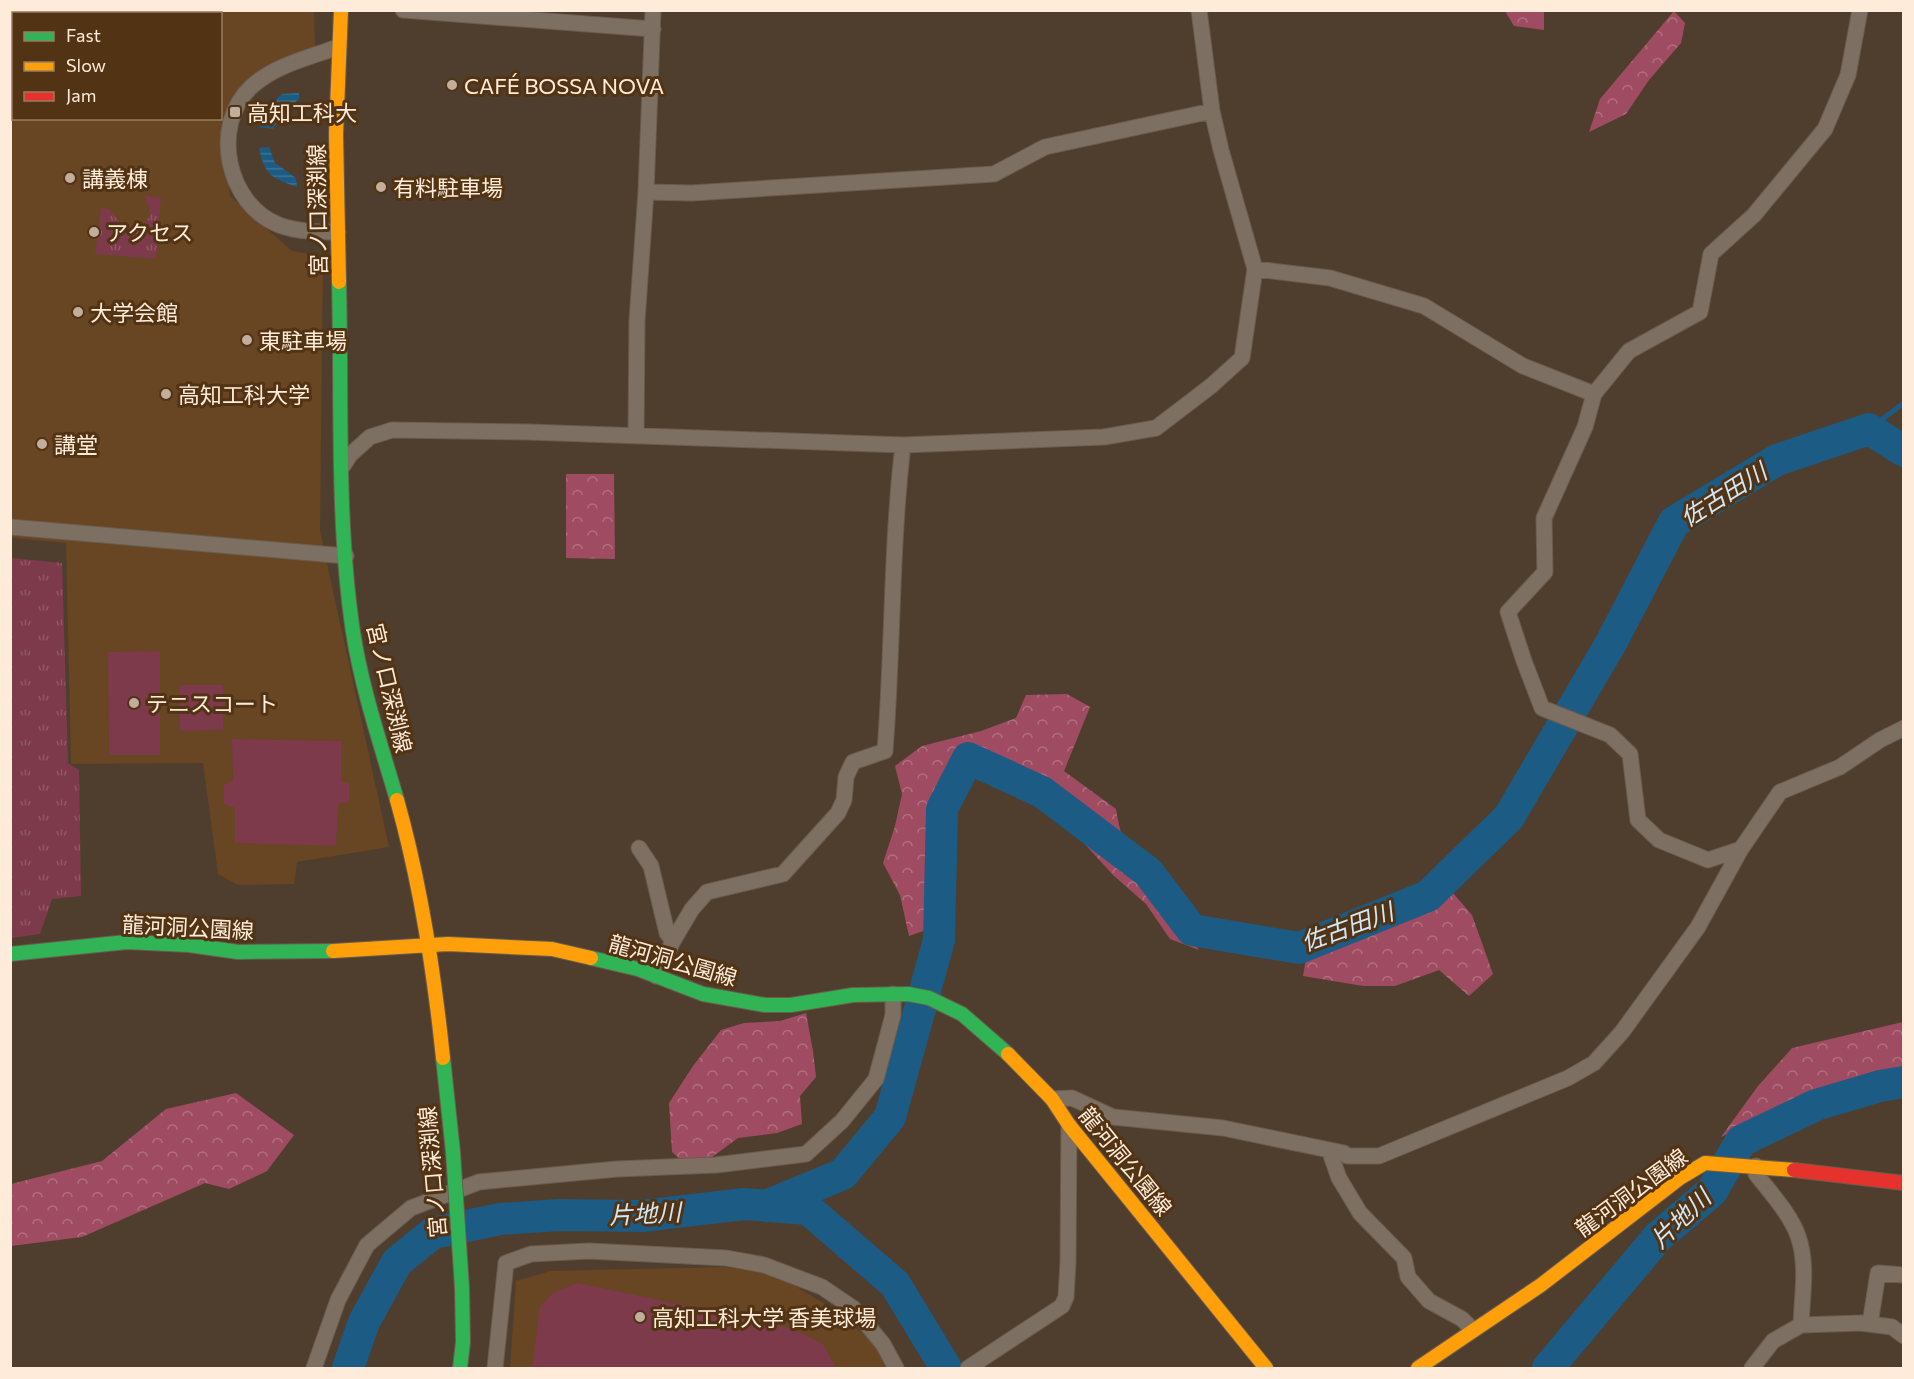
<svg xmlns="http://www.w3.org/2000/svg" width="1914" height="1379" font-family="Commissioner,'Noto Sans JP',sans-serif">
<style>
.built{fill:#684523;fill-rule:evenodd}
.grass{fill:url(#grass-tufts)}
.forest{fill:url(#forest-crowns)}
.pitch{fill:#7d3a4b}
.water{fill:url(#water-rules)}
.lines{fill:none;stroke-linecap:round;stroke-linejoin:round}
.stream{stroke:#1c5b84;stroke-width:5}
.river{stroke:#1c5b84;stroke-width:32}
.street-casing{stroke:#6b5c4d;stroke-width:17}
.fast-casing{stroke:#6b5c4d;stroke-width:16}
.slow-casing{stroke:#6b5c4d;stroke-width:16}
.jam-casing{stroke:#6b5c4d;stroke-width:16}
.street{stroke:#7d7063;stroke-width:15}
.fast{stroke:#30b455;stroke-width:14}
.slow{stroke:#ff9f0a;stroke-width:14}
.jam{stroke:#e5322d;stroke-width:14}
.fast-bridge-casing{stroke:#6b5c4d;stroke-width:16;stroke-linecap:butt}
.fast-bridge{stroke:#30b455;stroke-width:14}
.poi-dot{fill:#c1ae9d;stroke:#523313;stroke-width:2}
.labels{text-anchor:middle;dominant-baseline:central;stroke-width:6;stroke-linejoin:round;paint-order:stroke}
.poi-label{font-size:22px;fill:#ffebd9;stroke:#523313;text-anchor:start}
.street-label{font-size:22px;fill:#ffebd9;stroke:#523313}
.water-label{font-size:24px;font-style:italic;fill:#d2e7f7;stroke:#523313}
</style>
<defs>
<pattern id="grass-tufts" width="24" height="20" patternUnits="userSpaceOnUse" patternTransform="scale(1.5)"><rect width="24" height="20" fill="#7d3a4b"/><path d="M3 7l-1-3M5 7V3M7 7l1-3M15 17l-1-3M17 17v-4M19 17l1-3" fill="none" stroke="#905764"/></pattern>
<pattern id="forest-crowns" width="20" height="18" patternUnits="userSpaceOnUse" patternTransform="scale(1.5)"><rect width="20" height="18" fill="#9f4c62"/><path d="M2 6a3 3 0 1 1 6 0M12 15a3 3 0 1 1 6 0" fill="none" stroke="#b26f7f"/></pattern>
<pattern id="water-rules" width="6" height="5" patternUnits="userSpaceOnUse" patternTransform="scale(1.5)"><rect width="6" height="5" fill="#1c5b84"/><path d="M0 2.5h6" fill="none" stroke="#3e7395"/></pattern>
</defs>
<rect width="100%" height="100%" fill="#4f3e2d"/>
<path class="built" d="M10,11H314L315,49L252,76L221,119L230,196L292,251L323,256L320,531L389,847L297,862L294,884L238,885L218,874L203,763L71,764L66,543L11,538ZM14,14H220V118H14Z
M725,1267L777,1275L825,1304L869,1338L883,1357L886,1368H510L516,1281L550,1271Z"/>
<path class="grass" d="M144,196L161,198L156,259L95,254L101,208L109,209C113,214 117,220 122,223C133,229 151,226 150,210C149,206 146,200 144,196Z
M11,558L62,563L68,763L79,770L81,896L52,899L40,934L11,938Z"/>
<path class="forest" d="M1505,11H1544V30L1514,26Z
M1674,11L1685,23L1681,43L1649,80L1626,114L1589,132L1600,99Z
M566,474H614L615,559L566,558Z
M1067,694L1090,707L1064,771L1116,809C1123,858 1145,879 1175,916C1183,927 1191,939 1199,950L1170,939L1146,904L1113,875L1082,841L1064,815L1026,787L992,769L962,768C942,804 931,844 932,886C932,895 936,905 938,914L926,930L909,936L900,895L883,863L895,826L902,794L895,766L922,746L981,731L1016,718L1026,695Z
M1452,892L1472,915L1493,974L1469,996L1439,970L1395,986H1363L1303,976L1306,958L1334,935L1387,922Z
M806,1013L813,1051L816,1077L800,1096L802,1124L777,1133L738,1138L693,1171L672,1152L669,1103L693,1066L721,1030L744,1023L780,1021Z
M1903,1022V1075L1790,1104L1721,1137L1758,1086L1792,1048Z
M236,1093L294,1135L267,1171L229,1189L205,1183L82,1237L11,1246V1184L102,1161L166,1109Z"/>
<path class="pitch" d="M10,11L11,10L172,11L171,14H14L13,76H10Z
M160,651V755H109L108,652Z
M180,685H223V730L180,731Z
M232,739L341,741V783H349V802L338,804L336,846L235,843V808L224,804V785L233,780Z
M578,1283L791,1328L823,1344L836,1368H532L540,1306L554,1292Z"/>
<path class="water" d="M299,93V99L282,113L273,129L259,127L266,109L282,94Z
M269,147L275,163L296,178L297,187C272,178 265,176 259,148Z"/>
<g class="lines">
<path class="stream" d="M1869,429L1904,403"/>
<path class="river" d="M766,1206L843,1174L890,1117L939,940L942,809L968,758L1042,792L1148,872L1192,930L1299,948L1428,896L1509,817L1611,643L1674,522L1777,460L1869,429L1904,451
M348,1368L364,1322L397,1262L433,1233L500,1219L559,1215L642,1216L744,1204L808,1209L895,1284L946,1368
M1548,1368L1658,1237L1712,1191L1741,1141L1816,1105L1880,1086L1904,1082"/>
<defs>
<path id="street" d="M403,10L653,29
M338,47C308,58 275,65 251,87C210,126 227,205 279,225C298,232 318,232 338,232
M646,192L692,193L994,174L1045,147L1212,111
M1255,269L1330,278L1424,306L1523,366L1594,394
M636,436L637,321L646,192L653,10
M343,466L350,455L370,437L392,430L528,432L903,445L1104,437L1156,428L1211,386L1242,358L1255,269L1221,150L1212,111L1199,10
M10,527L346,556
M639,848L651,866L667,933L673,941
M1741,849L1708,860L1659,840L1638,820L1630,754L1610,735L1542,708L1524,661L1508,612L1545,572L1544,518L1585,427L1594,394L1629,351L1700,312L1711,254L1754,215L1825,129L1848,75L1860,10
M656,976L673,941L692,909L707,892L783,874L838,813L844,800L846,777L853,762L885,751C893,649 891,546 903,445
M1052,1099L1072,1098L1113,1117L1223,1128L1344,1153L1347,1156H1379L1568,1078L1594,1063L1622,1032L1698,927L1741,849L1780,792L1840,767L1880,740L1904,728
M1329,1150L1339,1178L1360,1213L1404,1258L1408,1277L1429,1301L1462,1319L1473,1330
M1756,1166V1174C1770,1192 1791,1215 1798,1236C1808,1264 1802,1296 1801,1325
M1870,1324L1878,1273L1904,1275
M314,1368L338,1300L367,1245L411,1208L479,1182L617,1169L716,1165L806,1154L842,1121L876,1079L893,1015V994
M495,1368L506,1263L531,1254L589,1251L726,1258L764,1265L822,1287L853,1308L883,1344L896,1368
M968,1368L1062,1306L1066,1297L1068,1262L1069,1125
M1752,1368L1773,1341L1801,1325L1861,1323L1892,1327L1904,1336"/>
<path id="fast" d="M339,282C342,398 336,517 353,632C362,690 381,745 397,800
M10,954L127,942L189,945L238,952L333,951
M591,958L638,969L703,994L765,1005H791L853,995L908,994L929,998L962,1014L1008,1054
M443,1058L453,1152
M460,1368L463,1342L462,1288"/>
<path id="slow" d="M339,282L336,134L341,10
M397,800C421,885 434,971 443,1058
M333,951L448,944L552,949L591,958
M1008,1054L1052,1099L1069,1125L1266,1368
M1418,1368L1541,1285L1680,1178L1705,1163L1794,1170"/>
<path id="jam" d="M1794,1170L1904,1183"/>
</defs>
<use href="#street" class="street-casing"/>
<use href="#fast" class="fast-casing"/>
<use href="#slow" class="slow-casing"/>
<use href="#jam" class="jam-casing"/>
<use href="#street" class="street"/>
<use href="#fast" class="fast"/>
<use href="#slow" class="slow"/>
<use href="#jam" class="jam"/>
<defs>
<path id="fast-bridge" d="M453,1152L462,1288"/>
</defs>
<use href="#fast-bridge" class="fast-bridge-casing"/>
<use href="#fast-bridge" class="fast-bridge"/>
</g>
<g class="poi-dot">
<circle cx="452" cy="85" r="6"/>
<rect x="229" y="106" width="12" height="12" rx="3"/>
<circle cx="70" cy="178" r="6"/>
<circle cx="381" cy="187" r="6"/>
<circle cx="94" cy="232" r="6"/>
<circle cx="78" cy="312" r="6"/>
<circle cx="247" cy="340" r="6"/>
<circle cx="166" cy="394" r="6"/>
<circle cx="42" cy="444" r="6"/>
<circle cx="134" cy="703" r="6"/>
<circle cx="640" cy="1317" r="6"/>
</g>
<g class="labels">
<g class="poi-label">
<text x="464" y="85">CAFÉ BOSSA NOVA</text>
<text x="247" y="112">高知工科大</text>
<text x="82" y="178">講義棟</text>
<text x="393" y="187">有料駐車場</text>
<text x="106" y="232">アクセス</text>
<text x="90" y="312">大学会館</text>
<text x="259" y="340">東駐車場</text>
<text x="178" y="394">高知工科大学</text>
<text x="54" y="444">講堂</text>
<text x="146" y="703">テニスコート</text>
<text x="652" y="1317">高知工科大学 香美球場</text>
</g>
<g class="street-label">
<text transform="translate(317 210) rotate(-91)">宮ノ口深渕線</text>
<text transform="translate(390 688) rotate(77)">宮ノ口深渕線</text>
<text transform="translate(188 927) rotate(3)">龍河洞公園線</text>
<text transform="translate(673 960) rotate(16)">龍河洞公園線</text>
<text transform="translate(1126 1161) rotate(51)">龍河洞公園線</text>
<text transform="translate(432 1172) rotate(-95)">宮ノ口深渕線</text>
<text transform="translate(1631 1192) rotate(-36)">龍河洞公園線</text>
</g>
<g class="water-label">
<text transform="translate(1723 494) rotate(-32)">佐古田川</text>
<text transform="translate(1347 926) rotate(-20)">佐古田川</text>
<text transform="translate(645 1213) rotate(-3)">片地川</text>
<text transform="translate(1680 1218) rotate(-44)">片地川</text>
</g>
</g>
<rect width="1914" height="1379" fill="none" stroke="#ffebd9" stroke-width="24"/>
<rect x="12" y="12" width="210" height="108" fill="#523313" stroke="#977d62" stroke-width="1.5"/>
<rect x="24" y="32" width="30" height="9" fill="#30b455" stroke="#977d62" stroke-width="1.5"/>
<text x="66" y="42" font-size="18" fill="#ffebd9">Fast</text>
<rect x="24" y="62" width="30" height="9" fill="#ff9f0a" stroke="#977d62" stroke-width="1.5"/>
<text x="66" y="72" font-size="18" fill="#ffebd9">Slow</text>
<rect x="24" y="92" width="30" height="9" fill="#e5322d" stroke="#977d62" stroke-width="1.5"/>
<text x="66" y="102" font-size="18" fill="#ffebd9">Jam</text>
</svg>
